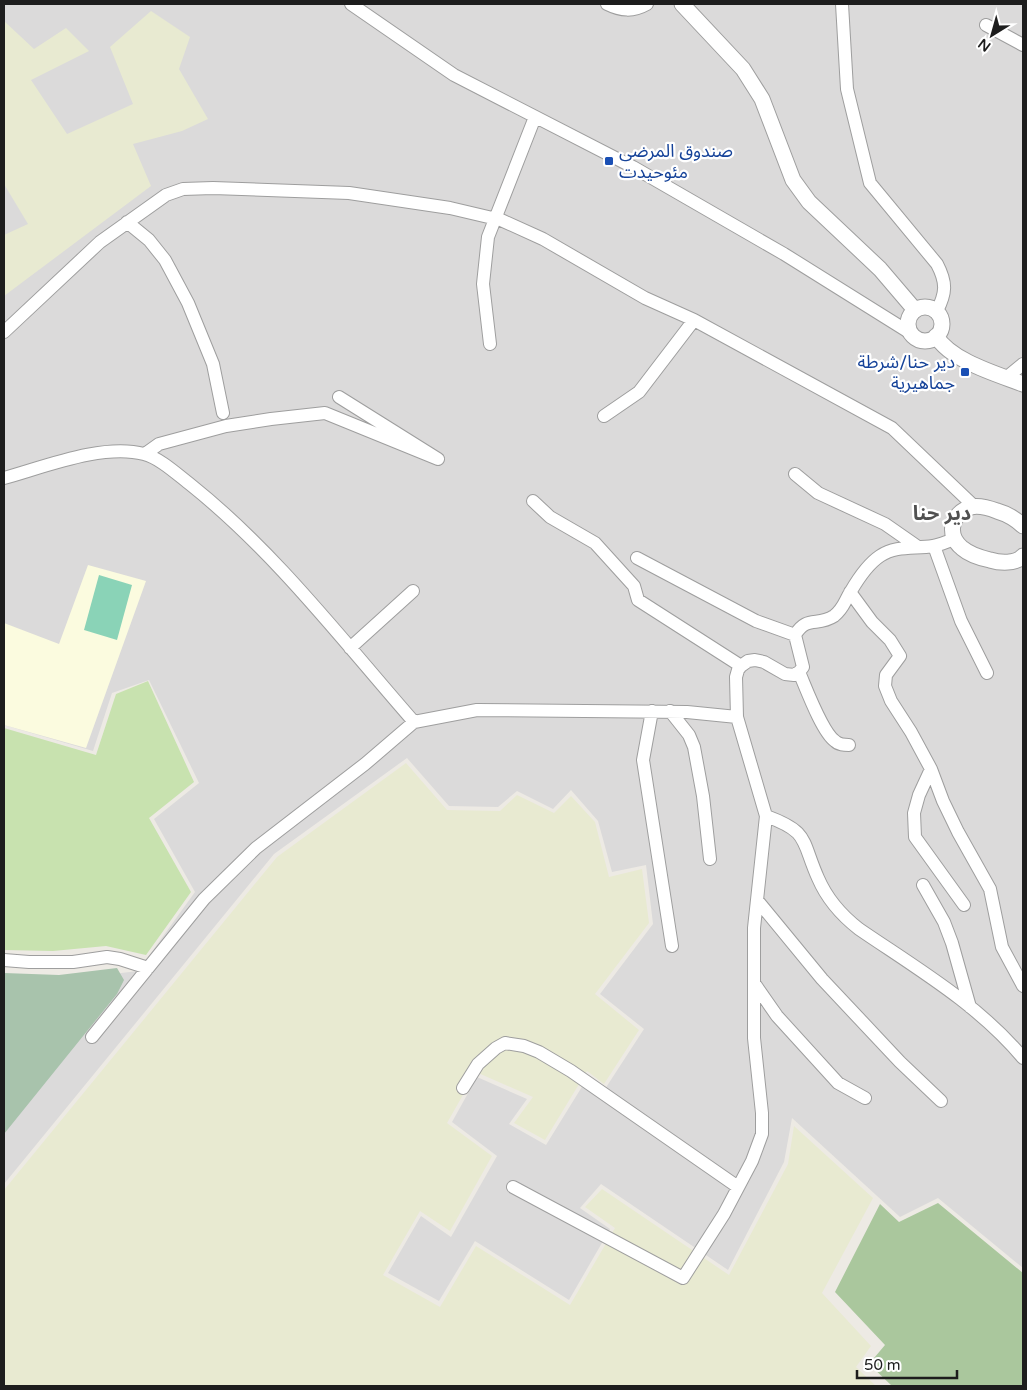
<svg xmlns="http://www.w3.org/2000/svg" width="1027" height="1390" font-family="'Varela Round','Noto Sans Arabic',sans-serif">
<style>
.residential{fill:#dbdada}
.education{fill:#fbfbdf}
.farmland{fill:#e8ead1}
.grass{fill:#c8e2af}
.forest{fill:#aac79d}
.cemetery{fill:#a8c3ac}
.pitch{fill:#8ad3b7}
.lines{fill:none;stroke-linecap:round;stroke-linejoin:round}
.minor-casing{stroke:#9e9e9e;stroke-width:14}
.tertiary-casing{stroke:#9e9e9e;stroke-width:17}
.minor{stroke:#fff;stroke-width:12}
.tertiary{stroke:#fff;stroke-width:15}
.transit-dot{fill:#1a4fb4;stroke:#fff;stroke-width:2}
.labels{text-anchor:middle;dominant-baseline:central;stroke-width:4.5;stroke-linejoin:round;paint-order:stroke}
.transit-label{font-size:18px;fill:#164399;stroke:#fff;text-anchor:start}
.quarter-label{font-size:20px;font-weight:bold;fill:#505050;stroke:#fff}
</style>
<rect width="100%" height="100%" fill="#edeae4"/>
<path class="residential" d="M4,4H1023V1268L938,1198L900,1217L792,1118L784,1162L728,1270L601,1184L580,1208L610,1229L569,1300L475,1241L439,1301L388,1273L421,1216L451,1237L497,1156L452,1122L477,1077L527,1099L509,1124L546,1145L588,1077L605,1089L644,1029L600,994L653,924L646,865L612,872L598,821L571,790L553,809L517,791L498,807L449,806L407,758L274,854L4,1184V979L30,984L138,971L195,892L154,819L199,783L149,680L112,693L93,751L4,725Z"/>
<path class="education" d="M88,565L146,581L86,748L4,725V623L59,644Z"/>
<path class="farmland" d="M151,11L190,37L179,69L208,119L182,131L133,144L151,186L4,296V235L28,224L4,184V21L34,49L66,28L89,51L31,80L67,134L133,104L110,47Z
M406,763L447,810L500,811L517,795L554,813L571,796L595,822L609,877L642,869L649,923L595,994L639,1030L604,1084L587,1071L545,1140L514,1123L533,1097L476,1072L447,1123L492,1156L450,1231L420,1211L383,1275L440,1307L476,1246L570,1305L615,1228L585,1207L602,1189L729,1275L788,1164L794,1126L873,1198L822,1293L871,1346L856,1367L876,1386H4V1190L277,857Z"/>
<path class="grass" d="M148,681L194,782L149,818L191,892L146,955L106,946L53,951L4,950V728L96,755L116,694Z"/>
<path class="forest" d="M938,1203L1023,1273V1386H892L869,1364L885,1345L835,1292L880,1204L899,1222Z"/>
<path class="cemetery" d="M117,968L124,980L117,994L4,1134V973L59,975Z"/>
<path class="pitch" d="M99,575L132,585L117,640L84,630Z"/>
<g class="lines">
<defs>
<path id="minor" d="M351,4L454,75L633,167L784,254L912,334
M607,4C621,11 633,12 647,4
M842,4L847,89L870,183L937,264C947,283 946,293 937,311
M986,25L1023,45
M127,222L149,240L165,260L188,303L213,364L223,413
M4,332L100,242L166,195L183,189L213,188L349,193L450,208L501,220L543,239L645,298L694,320L892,428L975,507
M490,344L483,284L488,237L535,117
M1006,378L1023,364
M604,416L639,392L694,320
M145,454L159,444L226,426L271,419L325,413L438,459L339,397
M795,474L818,493L885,524L918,547
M4,478C44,467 103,443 144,454C160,458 178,475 191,485C276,553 343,641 414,722
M533,501L550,517L595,543L634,586L638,600L741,666
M934,546L961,621L987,673
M637,558L756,621L795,635
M850,592L872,622L890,640L900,656L886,675L885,686L891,701L911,732L931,769L943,801L958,832L990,889L1002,947L1023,986
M350,648L413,591
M799,672C806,688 822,732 835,741C839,745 844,745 849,745
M652,711L643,760L672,946
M670,711L689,735L694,747L703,796L710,859
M931,769L919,795L914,813L915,837L964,905
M766,816C810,832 801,840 818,878C827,899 841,915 859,929C916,968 978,1004 1023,1058
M923,885L944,922L952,943L970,1007
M757,900L822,979L900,1062L941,1101
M4,960L29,962H73L107,957L120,959L148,968
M754,983L777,1016L838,1083L865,1098
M92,1037L204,899L256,848L365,764L414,722L477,710L687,712L737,717
M463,1088L478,1064L496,1048L505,1043L524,1046L539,1052L571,1071L738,1187
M513,1187L683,1278L724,1214L752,1161L762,1134V1113L754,1038V928L766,816L737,717L736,677L738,670L741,666L748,661L755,660L764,662L785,674L794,675L799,672L803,667L795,635C807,615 817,627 834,616C844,608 844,602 851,591C858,579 868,564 880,556C896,545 915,549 933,546C940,545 948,541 955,539"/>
<path id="tertiary" d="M682,4L743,69L762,99L793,180L809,202L880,269L915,310
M908 324a17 17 0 1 1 34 0a17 17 0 1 1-34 0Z
M936,336C951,361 997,374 1023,384
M1023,526C1015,518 1007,514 997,511C989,508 979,505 971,507C951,513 946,535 962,548C970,555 981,558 990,560C1000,563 1016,564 1023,556"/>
</defs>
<use href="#minor" class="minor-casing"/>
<use href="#tertiary" class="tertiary-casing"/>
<use href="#minor" class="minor"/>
<use href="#tertiary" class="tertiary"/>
</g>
<g class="transit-dot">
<rect x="604" y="156" width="10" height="10" rx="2.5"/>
<rect x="960" y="367" width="10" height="10" rx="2.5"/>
</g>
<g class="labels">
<g class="transit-label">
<text x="619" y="151">صندوق المرضى<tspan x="619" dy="21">مئوحيدت</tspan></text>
<text x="955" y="362" text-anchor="end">دير حنا/شرطة<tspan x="955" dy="21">جماهيرية</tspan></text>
</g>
<g class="quarter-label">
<text x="942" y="514">دير حنا</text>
</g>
</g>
<rect width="1027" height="1390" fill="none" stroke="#1d1d1d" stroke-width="10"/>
<g transform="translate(992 35) rotate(217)" stroke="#ffffff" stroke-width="4" paint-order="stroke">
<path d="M0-4L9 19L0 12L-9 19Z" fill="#1d1d1d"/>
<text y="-8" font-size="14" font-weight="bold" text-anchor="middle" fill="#1d1d1d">N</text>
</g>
<path d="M857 1370v8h100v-8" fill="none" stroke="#1d1d1d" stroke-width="2.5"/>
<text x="864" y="1370" font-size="15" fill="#1d1d1d" stroke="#ffffff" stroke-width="4" paint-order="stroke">50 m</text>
</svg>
